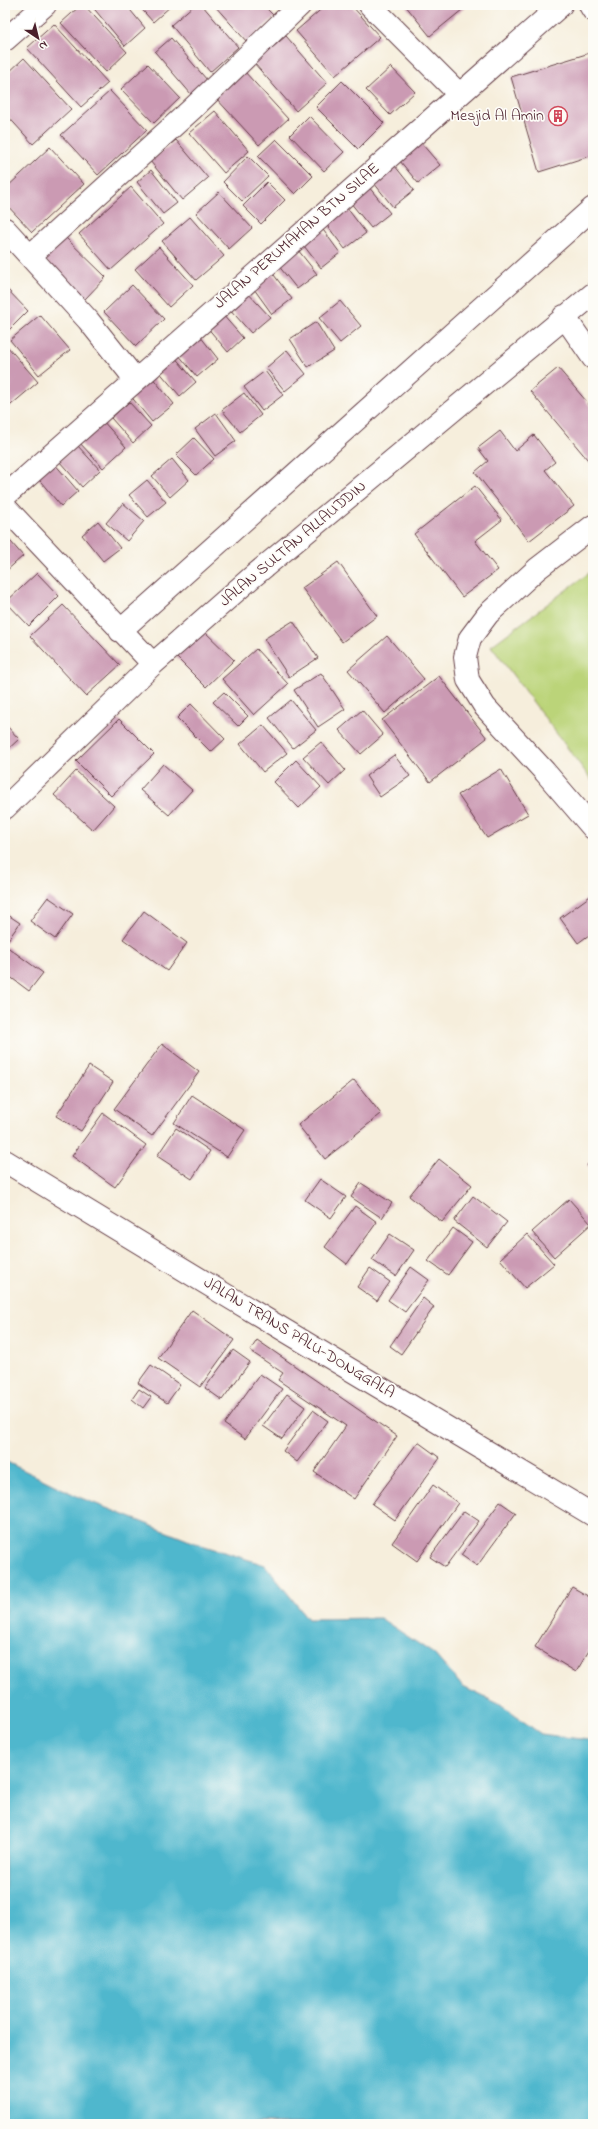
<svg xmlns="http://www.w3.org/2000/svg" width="598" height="2129" font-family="'Indie Flower',sans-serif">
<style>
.green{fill:#bbd479;stroke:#827a52}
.water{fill:#4fb7cd;stroke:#4c6b7c}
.building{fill:#cb9ab3}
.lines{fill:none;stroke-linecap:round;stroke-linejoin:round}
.street-casing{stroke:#643e46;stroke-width:24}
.highway-casing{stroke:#643e46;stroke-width:24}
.street{stroke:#fff;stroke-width:22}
.highway{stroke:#fff;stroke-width:22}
.labels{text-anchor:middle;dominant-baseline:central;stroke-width:3.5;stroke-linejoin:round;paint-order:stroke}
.poi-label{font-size:16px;fill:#4a1f2b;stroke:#fdfcf7;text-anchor:end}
.street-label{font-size:16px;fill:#4a1f2b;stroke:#fdfcf7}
</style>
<rect width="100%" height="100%" fill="#fdfcf7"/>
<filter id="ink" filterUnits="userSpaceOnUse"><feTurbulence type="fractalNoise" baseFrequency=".025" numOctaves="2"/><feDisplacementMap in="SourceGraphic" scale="8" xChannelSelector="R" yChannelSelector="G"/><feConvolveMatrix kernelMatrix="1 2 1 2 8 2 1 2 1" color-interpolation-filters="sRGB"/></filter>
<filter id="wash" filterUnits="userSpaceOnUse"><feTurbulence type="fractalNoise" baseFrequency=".012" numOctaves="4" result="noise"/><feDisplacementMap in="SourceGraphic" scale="16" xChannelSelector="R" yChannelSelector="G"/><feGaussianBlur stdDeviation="0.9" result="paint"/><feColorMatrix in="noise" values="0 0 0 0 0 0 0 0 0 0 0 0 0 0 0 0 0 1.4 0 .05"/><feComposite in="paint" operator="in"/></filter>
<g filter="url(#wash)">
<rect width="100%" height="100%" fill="#f6eedc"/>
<path class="green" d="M593,570V782L491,646Z"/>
<path class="water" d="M5,1461L81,1498L195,1543L265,1565L308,1619L380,1618L434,1654L463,1687L499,1704L541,1734L588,1740L593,1743V2124H5Z"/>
<g id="blocks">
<path class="building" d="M81,5H84L127,52L106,72L61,23Z
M91,5H126L145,28L125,46Z
M138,5H172L153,22Z
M194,5H202L238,47L210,72L171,25Z
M214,5H263L275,17L247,42Z
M326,5H351L380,37L335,76L296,31Z
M405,5H468L430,36Z
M54,24L108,83L81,107L27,48Z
M286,36L327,83L296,111L254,63Z
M171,38L207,80L191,94L155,52Z
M593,52V155L539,172L511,77Z
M24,58L71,109L33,144L5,113V76Z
M148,64L180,98L154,123L121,89Z
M391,67L415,92L390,115L366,90Z
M244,71L288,119L259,145L215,97Z
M342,81L384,123L358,149L316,107Z
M110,91L147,130L98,175L61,135Z
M215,111L249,151L224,173L189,133Z
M309,116L344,152L324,171L290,135Z
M416,137L440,165L418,183L395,155Z
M276,139L313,176L295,194L258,156Z
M176,140L208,178L182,200L150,161Z
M50,147L84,184L32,232L5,203V189Z
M248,156L268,176L242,201L223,182Z
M391,161L414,190L393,207L370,178Z
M151,170L177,203L163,214L137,182Z
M267,182L285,200L261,224L243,206Z
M368,186L390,213L371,228L350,202Z
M131,187L163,224L111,270L79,234Z
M219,192L252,228L229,249L196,213Z
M344,204L366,233L345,249L323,220Z
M190,217L224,256L196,280L162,241Z
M321,227L340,253L321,268L301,242Z
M65,237L106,277L85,299L44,259Z
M159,247L193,285L169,307L135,269Z
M298,250L317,274L297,289L278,265Z
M268,267L292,299L272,314L249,282Z
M132,285L164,319L136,346L104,312Z
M6,288L28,311L5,334V289Z
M246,291L270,317L251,333L228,307Z
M340,301L361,326L340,343L319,318Z
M222,314L243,338L228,352L206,326Z
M40,315L70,350L39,375L10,340Z
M316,322L334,351L308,367L290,339Z
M200,336L218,359L197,377L178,354Z
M7,346L38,382L5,410V347Z
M287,350L306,374L285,391L266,368Z
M173,355L196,382L180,396L157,369Z
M558,368L593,409V466L530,391Z
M265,371L283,395L262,411L244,387Z
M151,376L174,404L152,422L129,394Z
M244,393L261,415L240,432L222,410Z
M129,402L151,426L133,443L111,418Z
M216,413L236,441L215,456L195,429Z
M102,420L126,447L103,468L79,442Z
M500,431L515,451L534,435L555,462L545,470L574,506L529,541L475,472L488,461L478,448Z
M194,438L214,459L196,475L176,455Z
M77,445L100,470L82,487L59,461Z
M172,459L189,480L170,497L152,476Z
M53,462L78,491L61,506L36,476Z
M147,480L166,502L148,517L129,495Z
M475,486L502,520L475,541L498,570L462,597L414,534Z
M123,503L144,521L127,541L106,523Z
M98,521L120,548L103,561L82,535Z
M5,535L23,556L5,572Z
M338,562L377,616L342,642L302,588Z
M37,573L59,596L29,626L6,602Z
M63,605L120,665L86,696L30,636Z
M293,621L318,658L289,677L264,639Z
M203,630L234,660L206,687L176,657Z
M387,636L424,679L385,713L348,670Z
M256,649L288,684L254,715L222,679Z
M321,673L345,709L318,727L294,690Z
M439,676L487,738L430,782L382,720Z
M224,692L248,716L238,726L213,702Z
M291,700L316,730L293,748L269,718Z
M191,704L225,739L211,752L177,718Z
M362,710L383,735L361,754L339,730Z
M119,719L154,754L111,796L76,761Z
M5,724L19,739L5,752Z
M263,725L287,753L263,772L240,744Z
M321,742L345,770L329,785L303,757Z
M394,755L410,776L380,797L366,776Z
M296,760L321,787L299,808L274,782Z
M163,764L192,790L169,815L140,790Z
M501,769L528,814L487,838L458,795Z
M76,771L114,806L93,830L54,795Z
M593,894V932L578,943L560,918Z
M48,897L73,914L55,939L30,921Z
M144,911L187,943L167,971L123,939Z
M5,913L20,923L5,944Z
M6,946L43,973L29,991L5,973Z
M162,1044L199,1072L152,1136L114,1109Z
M89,1066L113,1082L81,1131L56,1116Z
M354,1080L381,1114L325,1159L298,1125Z
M192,1095L245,1130L227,1157L174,1123Z
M103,1113L146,1145L115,1187L72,1156Z
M176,1128L210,1151L192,1179L157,1156Z
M439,1159L472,1185L442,1222L409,1196Z
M593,1160V1172L587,1165Z
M320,1179L346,1197L331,1218L305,1200Z
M361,1183L392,1203L382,1218L351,1197Z
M473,1196L507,1222L487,1247L454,1221Z
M569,1199L591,1224L554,1257L532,1232Z
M355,1206L377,1222L347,1264L325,1247Z
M453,1228L472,1242L448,1275L428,1261Z
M390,1234L414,1250L396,1276L372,1260Z
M527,1234L554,1264L525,1288L500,1259Z
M411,1267L429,1280L405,1312L388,1300Z
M370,1268L390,1282L377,1301L357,1287Z
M423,1298L434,1307L401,1354L390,1346Z
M192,1310L234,1340L200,1387L158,1358Z
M257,1340L397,1436L354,1499L314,1472L346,1426L278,1380L283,1373L250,1351Z
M233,1350L250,1362L222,1400L205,1388Z
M151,1365L180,1385L167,1403L138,1383Z
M260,1374L282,1389L245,1439L224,1424Z
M139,1389L151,1397L143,1408L132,1399Z
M287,1394L305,1407L282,1439L263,1426Z
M313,1410L328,1421L297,1462L283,1451Z
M418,1442L440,1458L395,1520L372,1504Z
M433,1485L458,1503L417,1561L392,1543Z
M500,1502L516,1513L477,1566L461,1555Z
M464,1511L479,1521L445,1567L430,1557Z
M572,1587L593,1599V1644L576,1672L535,1647Z"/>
</g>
</g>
<g filter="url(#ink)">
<use href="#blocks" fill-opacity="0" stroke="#643e46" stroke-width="1"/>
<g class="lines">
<defs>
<path id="street" d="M370,5L459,94
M590,5L593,10
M5,40L45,5
M5,229L88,320L135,379
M30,256L192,109L300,5
M564,316L593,358
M5,496L561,5
M5,507L153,664
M593,526L537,569L488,614L470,638L465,657L468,680L485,707L545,772L593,828
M120,631L593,208
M5,808L153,664L251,578L593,294"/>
<path id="highway" d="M5,1161L229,1297L593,1515"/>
</defs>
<use href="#street" class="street-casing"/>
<use href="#highway" class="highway-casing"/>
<use href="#street" class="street"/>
<use href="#highway" class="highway"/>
</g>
</g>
<defs>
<symbol id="building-ring" viewBox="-11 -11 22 22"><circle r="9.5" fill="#fdfcf7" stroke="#d1495b" stroke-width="1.5"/><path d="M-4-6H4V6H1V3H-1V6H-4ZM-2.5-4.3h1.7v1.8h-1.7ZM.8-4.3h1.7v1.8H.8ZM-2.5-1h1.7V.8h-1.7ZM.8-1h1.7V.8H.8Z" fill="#d1495b"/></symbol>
</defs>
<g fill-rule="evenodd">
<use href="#building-ring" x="547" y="105" width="22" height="22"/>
</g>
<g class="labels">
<g class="poi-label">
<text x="544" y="116">Mesjid Al Amin</text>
</g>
<g class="street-label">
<text transform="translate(297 236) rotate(-41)">JALAN PERUMAHAN BTN SILAE</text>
<text transform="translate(293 544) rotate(-40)">JALAN SULTAN ALLAUDDIN</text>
<text transform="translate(299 1338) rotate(31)">JALAN TRANS PALU-DONGGALA</text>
</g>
</g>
<rect width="598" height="2129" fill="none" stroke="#fdfcf7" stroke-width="20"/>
<g transform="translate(38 38) rotate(145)" stroke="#fdfcf7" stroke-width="3" paint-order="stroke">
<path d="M0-3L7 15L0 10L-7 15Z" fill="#4a1f2b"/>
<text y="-6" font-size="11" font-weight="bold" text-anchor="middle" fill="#4a1f2b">N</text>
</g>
</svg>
